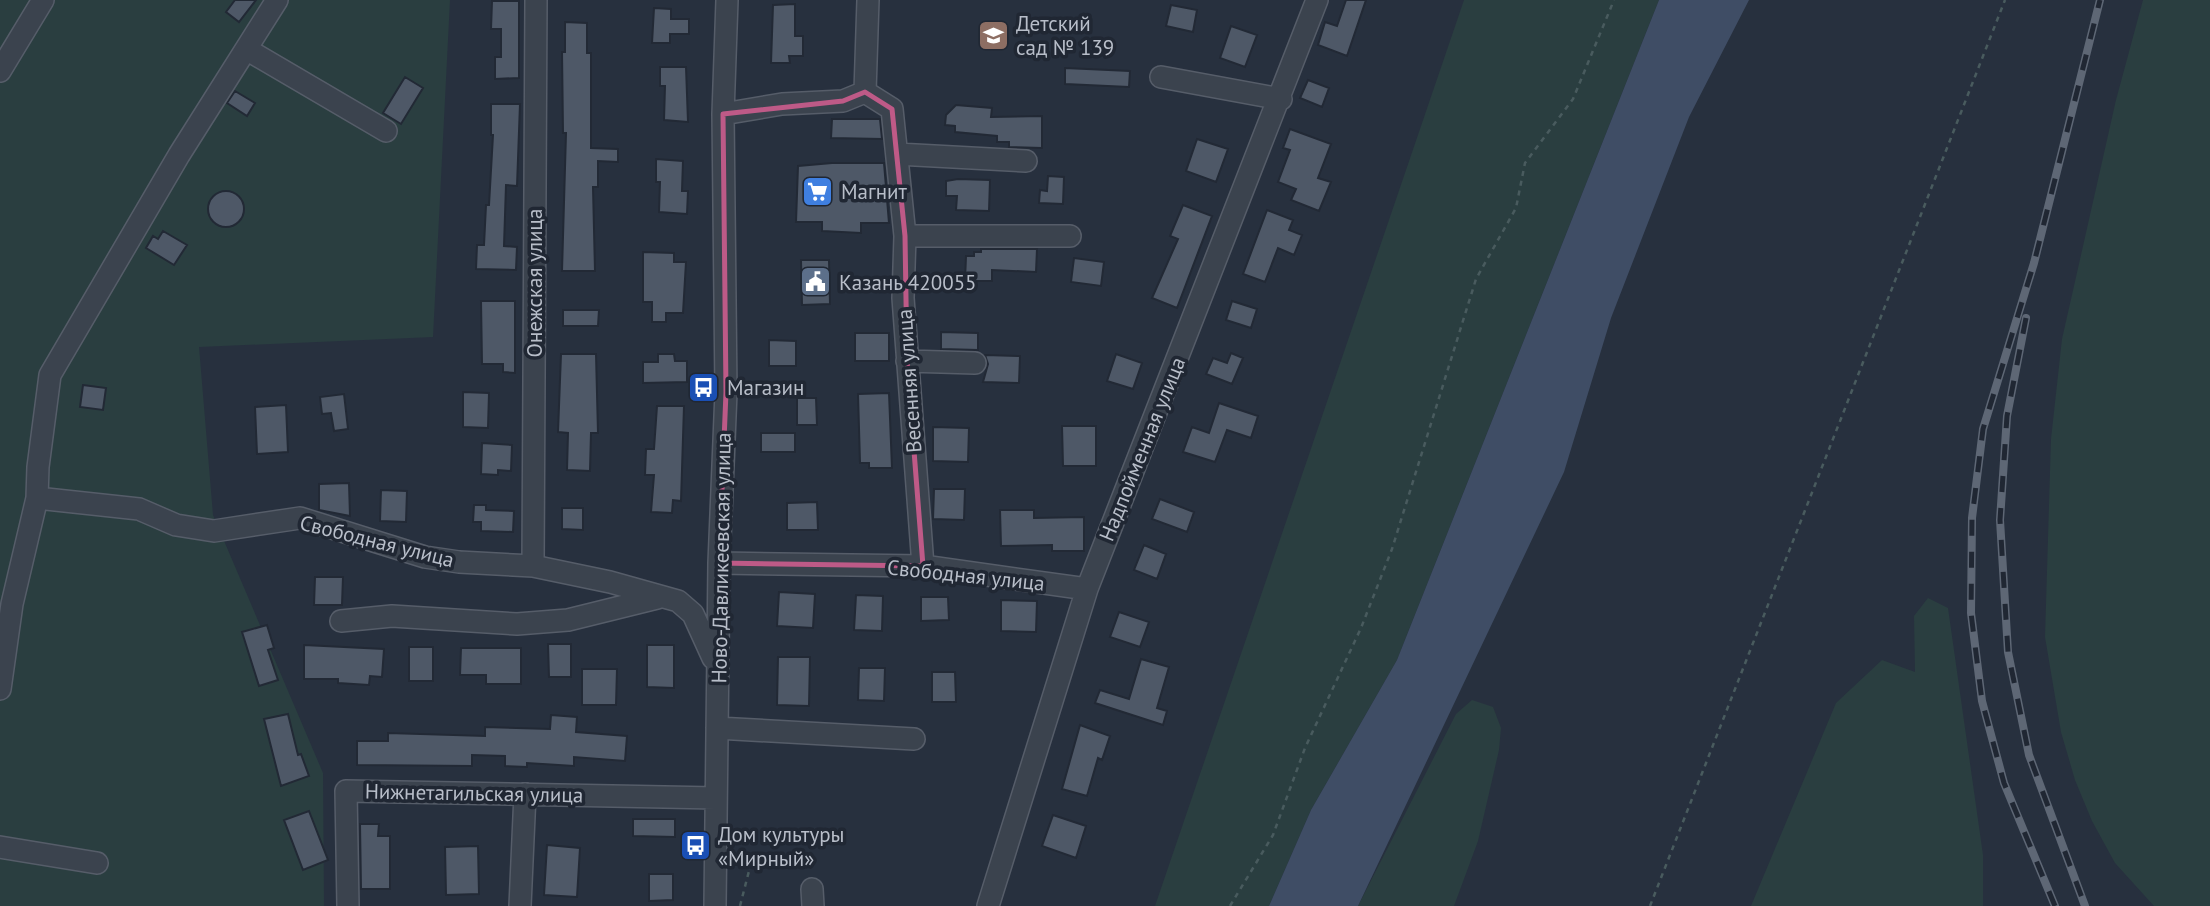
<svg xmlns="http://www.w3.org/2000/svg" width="2210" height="906" font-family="'PT Sans',sans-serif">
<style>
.green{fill:#2a3e40}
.water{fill:#3f4d65}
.building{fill:#4e5867;stroke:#222935;stroke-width:2}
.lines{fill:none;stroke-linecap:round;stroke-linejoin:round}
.minor-casing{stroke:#565d69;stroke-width:24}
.path{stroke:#495b5e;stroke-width:2.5;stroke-dasharray:5 5;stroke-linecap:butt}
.minor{stroke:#3b434e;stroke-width:21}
.rail-casing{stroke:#5e6775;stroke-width:8}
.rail{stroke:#202733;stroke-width:5;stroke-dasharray:16;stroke-linecap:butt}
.marked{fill:none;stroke:#be5a87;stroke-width:5;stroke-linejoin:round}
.labels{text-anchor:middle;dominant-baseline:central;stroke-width:7;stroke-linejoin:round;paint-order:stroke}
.poi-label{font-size:21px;fill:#b8bec9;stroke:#202733;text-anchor:start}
.street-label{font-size:21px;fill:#b8bec9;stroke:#202733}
</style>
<rect width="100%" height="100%" fill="#27303e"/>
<path class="green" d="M0,0H450L433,337L199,347L213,515L323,773L324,906H0Z
M1464,0H1659L1397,660L1311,810L1269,906H1155Z
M2143,0H2210V906H2154L2115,863L2092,821L2075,780L2061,732L2045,637L2051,439L2062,339L2116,100Z
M1928,598L1948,608L1983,855V906H1751L1836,703L1882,660L1915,672L1914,616Z
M1472,700L1493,707L1501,728L1499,750L1478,841L1454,906H1358L1456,714Z"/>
<path class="water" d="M1659,0H1749L1689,117L1611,318L1564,472L1358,906H1269L1311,810L1397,660Z"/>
<path class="building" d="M235,0H256L239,22L226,12Z
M1346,0H1366L1347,56L1318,45L1325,22L1337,26Z
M492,1H519V78L495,79V57H501V29H491Z
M795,4V36H803V56H789L790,63H771L773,5Z
M1171,5L1197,10L1193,32L1166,26Z
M654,8L671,9V19H689V34H670V43H652Z
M565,22L587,23V53H591V148L618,149V162L598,161V187H593L595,271H562L566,133H563L562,52H565Z
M1231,26L1257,35L1245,67L1220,58Z
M660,67H686L688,122L664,120L665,86H660Z
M1065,68L1130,71L1129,87L1065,84Z
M405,77L423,88L401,124L383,113Z
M1308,80L1329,88L1322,107L1300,98Z
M235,91L255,103L247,116L227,103Z
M491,104H520L517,186L506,185L504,246L517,247L516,270L476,269L477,245H484L486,205H489L493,135H491Z
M956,105L992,108L991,117L1042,116V148L1009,147V142H997V136L955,132V126L945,125L946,115Z
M832,119H880L882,139L831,138Z
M1290,129L1331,144L1318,178L1331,182L1319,211L1291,200L1296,189L1278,182L1290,150L1283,148Z
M1197,139L1228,149L1216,182L1186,171Z
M656,159L683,161L682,191H688L687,214L659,212L660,182H656Z
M832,163H884L889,223H861V233L822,231V222H796L798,166Z
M1048,176L1064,177L1063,204L1039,203L1040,190L1047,191Z
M958,179L990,180L989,211L956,210L957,196H946V181Z
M208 209a18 18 0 1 1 36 0a18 18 0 1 1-36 0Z
M1183,205L1212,216L1177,308L1152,298L1178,239L1170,236Z
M1267,210L1293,220L1289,230L1302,235L1294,255L1278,248L1265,282L1243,274Z
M163,231L187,245L174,265L146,248L153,236L158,239Z
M981,249H1037L1036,272L992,270V281H965L966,256H974V252H981Z
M643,252L674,253V262H686L683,313H666V322H652V302H643Z
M1074,258L1104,262L1101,286L1071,282Z
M801,260H829L830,304L802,305Z
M481,301H515V373L503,372V364H482Z
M1232,301L1257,309L1251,328L1226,320Z
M563,310H599L598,326H563Z
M941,332L978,333V350L941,349Z
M855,333H889V361H855Z
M769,340L796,341V366H769Z
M1231,353L1243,358L1232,384L1206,374L1213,358L1227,363Z
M561,354H596L598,433H591L590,471L567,470L568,433L558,432Z
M658,354H674L675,361H687V382L643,383V362H658Z
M1116,354L1142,363L1133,389L1107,381Z
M985,355L1020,356L1019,383L983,382L988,364Z
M83,385L106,388L103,410L80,407Z
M463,392L489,393L488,428L463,427Z
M889,393L892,468H869V463H860L858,394Z
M344,394L348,429L334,431L331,413L322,414L320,397Z
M797,398H816L817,425H797Z
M1219,403L1258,416L1251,438L1227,430L1215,462L1183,452L1192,427L1209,433Z
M286,405L288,452L257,454L255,407Z
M657,406H684L681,501L673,500L672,513L651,512L654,475H645L646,449H654Z
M1062,426H1096V466H1063Z
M933,427L969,428L968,462L933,461Z
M761,433H795V452H761Z
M482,443L512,445L511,471L498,470V475L481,474Z
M349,483L350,516L319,510V484Z
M934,489H965L964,520L933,519Z
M381,490L407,491L406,522L380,521Z
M1160,499L1194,512L1187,532L1152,519Z
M817,502L818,530H787V503Z
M474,505H486V510L514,511L513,532L481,531V522H473Z
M562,508H583V530L562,529Z
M1000,510H1034V518L1084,517V551H1052V545L1001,546Z
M1144,545L1166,554L1157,579L1134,570Z
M315,577H343L342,605H314Z
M779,592L815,594L813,628L777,626Z
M856,595L883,596L882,631L854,630Z
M921,597H948L949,620L921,621Z
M1001,600L1037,601L1036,632L1001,631Z
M1119,612L1149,622L1140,647L1110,637Z
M267,625L274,648L268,650L278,680L259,686L242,632Z
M548,644H571V677H549Z
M304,645L384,649L382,677L370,676L369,685L338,683V679H304Z
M647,645H674V688L647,687Z
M409,647H433V681H409Z
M461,648H521V684H486V675H460Z
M778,657H810L809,706L777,705Z
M1141,659L1169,667L1157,708L1167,711L1163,725L1095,703L1100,690L1129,699Z
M859,668H885L884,701L858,700Z
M582,669H617L616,705H582Z
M932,672H955L956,702H932Z
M288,714L298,755L301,754L309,776L281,786L264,719Z
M551,715L577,717L576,732L627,736L625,761L574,757V766L527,763V767L505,766V756L472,755V766L357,765V741H388V733L485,736V727L550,729Z
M1080,725L1110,736L1102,760L1098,758L1087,796L1062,789Z
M309,811L328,860L303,870L284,820Z
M1053,815L1086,826L1076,858L1042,846Z
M633,819H675V837L633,836Z
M360,824H379L378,836H390V889H361Z
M547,845L580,848L577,897L544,895Z
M478,846L479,894L446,895L445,847Z
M649,874H673V900L649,901Z"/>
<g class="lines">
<defs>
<path id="minor" d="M868,0L865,92L892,109L905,236L903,298L923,566
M246,49L386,131
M0,71L43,0
M1161,77L1281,99
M723,114L782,104L843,101L865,92
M897,154L1026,161
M905,236H1070
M907,361L975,363
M37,498L139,509L176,525L214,531L300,518L425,557L459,562L533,566L610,582L678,601L693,614L713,658
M719,563L923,566L1087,589
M533,566L536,0
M341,621L392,616L517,624L568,620L657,598
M0,689L12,604L37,498L38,467L50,375L179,155L277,0
M717,728L914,739
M0,847L97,863
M812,889L813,906
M348,906L346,791L716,798
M520,906L525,794
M715,906L719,563L726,392L723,114L727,0
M988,906L1087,589L1317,0"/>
</defs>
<use href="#minor" class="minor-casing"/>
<path class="path" d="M740,906L750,867
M1230,906L1273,835L1305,748L1361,628L1392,549L1476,279L1516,208L1525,163L1573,99L1614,0
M1650,906L2005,0"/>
<use href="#minor" class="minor"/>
<defs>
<path id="rail" d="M2026,318L2007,416L2000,520L2008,652L2029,755L2085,906
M2055,906L2004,783L1982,701L1971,613L1972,518L1983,429L2034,263L2100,0"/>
</defs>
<use href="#rail" class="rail-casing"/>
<use href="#rail" class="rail"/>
</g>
<path class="marked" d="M865,92L892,109L905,236L907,361L923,566L719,563L726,392L723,114L843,101Z"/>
<defs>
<symbol id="school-square" viewBox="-11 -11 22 22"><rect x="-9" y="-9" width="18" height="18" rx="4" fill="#8d6e63" stroke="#202733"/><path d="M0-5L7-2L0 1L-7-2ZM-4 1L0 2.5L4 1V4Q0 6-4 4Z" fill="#fff"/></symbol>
<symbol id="supermarket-square" viewBox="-11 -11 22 22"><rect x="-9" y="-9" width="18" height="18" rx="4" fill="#3f7fe0" stroke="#202733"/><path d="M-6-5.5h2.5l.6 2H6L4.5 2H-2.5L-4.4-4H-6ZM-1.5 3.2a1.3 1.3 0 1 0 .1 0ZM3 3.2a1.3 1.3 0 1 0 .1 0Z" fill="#fff"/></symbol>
<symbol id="civic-square" viewBox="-11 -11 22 22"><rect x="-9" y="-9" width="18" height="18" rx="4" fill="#5c6f8a" stroke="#202733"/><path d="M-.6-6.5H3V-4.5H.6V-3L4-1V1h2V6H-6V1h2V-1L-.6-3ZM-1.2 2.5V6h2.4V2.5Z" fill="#fff"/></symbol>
<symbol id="bus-square" viewBox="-11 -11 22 22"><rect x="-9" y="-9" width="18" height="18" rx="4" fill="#1a4fb4" stroke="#202733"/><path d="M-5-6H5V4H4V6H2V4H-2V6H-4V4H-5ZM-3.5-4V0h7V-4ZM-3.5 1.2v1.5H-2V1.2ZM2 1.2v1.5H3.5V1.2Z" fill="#fff"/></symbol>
</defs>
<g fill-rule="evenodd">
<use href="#school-square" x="976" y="18" width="35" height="35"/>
<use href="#supermarket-square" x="800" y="174" width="35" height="35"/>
<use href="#civic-square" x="798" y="264" width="35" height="35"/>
<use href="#bus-square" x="686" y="370" width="35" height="35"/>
<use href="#bus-square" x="678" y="828" width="35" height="35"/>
</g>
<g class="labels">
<g class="poi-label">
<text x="1016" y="23">Детский<tspan x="1016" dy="24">сад № 139</tspan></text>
<text x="841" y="191">Магнит</text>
<text x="839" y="282">Казань 420055</text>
<text x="727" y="387">Магазин</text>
<text x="718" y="834">Дом культуры<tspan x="718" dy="24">«Мирный»</tspan></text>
</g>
<g class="street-label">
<text transform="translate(534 283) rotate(-90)">Онежская улица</text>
<text transform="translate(909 381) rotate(-94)">Весенняя улица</text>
<text transform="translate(1142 449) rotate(-68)">Надпойменная улица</text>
<text transform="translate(377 541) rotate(14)">Свободная улица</text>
<text transform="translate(721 558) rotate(-89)">Ново-Давликеевская улица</text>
<text transform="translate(966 575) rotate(6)">Свободная улица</text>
<text transform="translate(474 793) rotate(1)">Нижнетагильская улица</text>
</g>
</g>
</svg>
